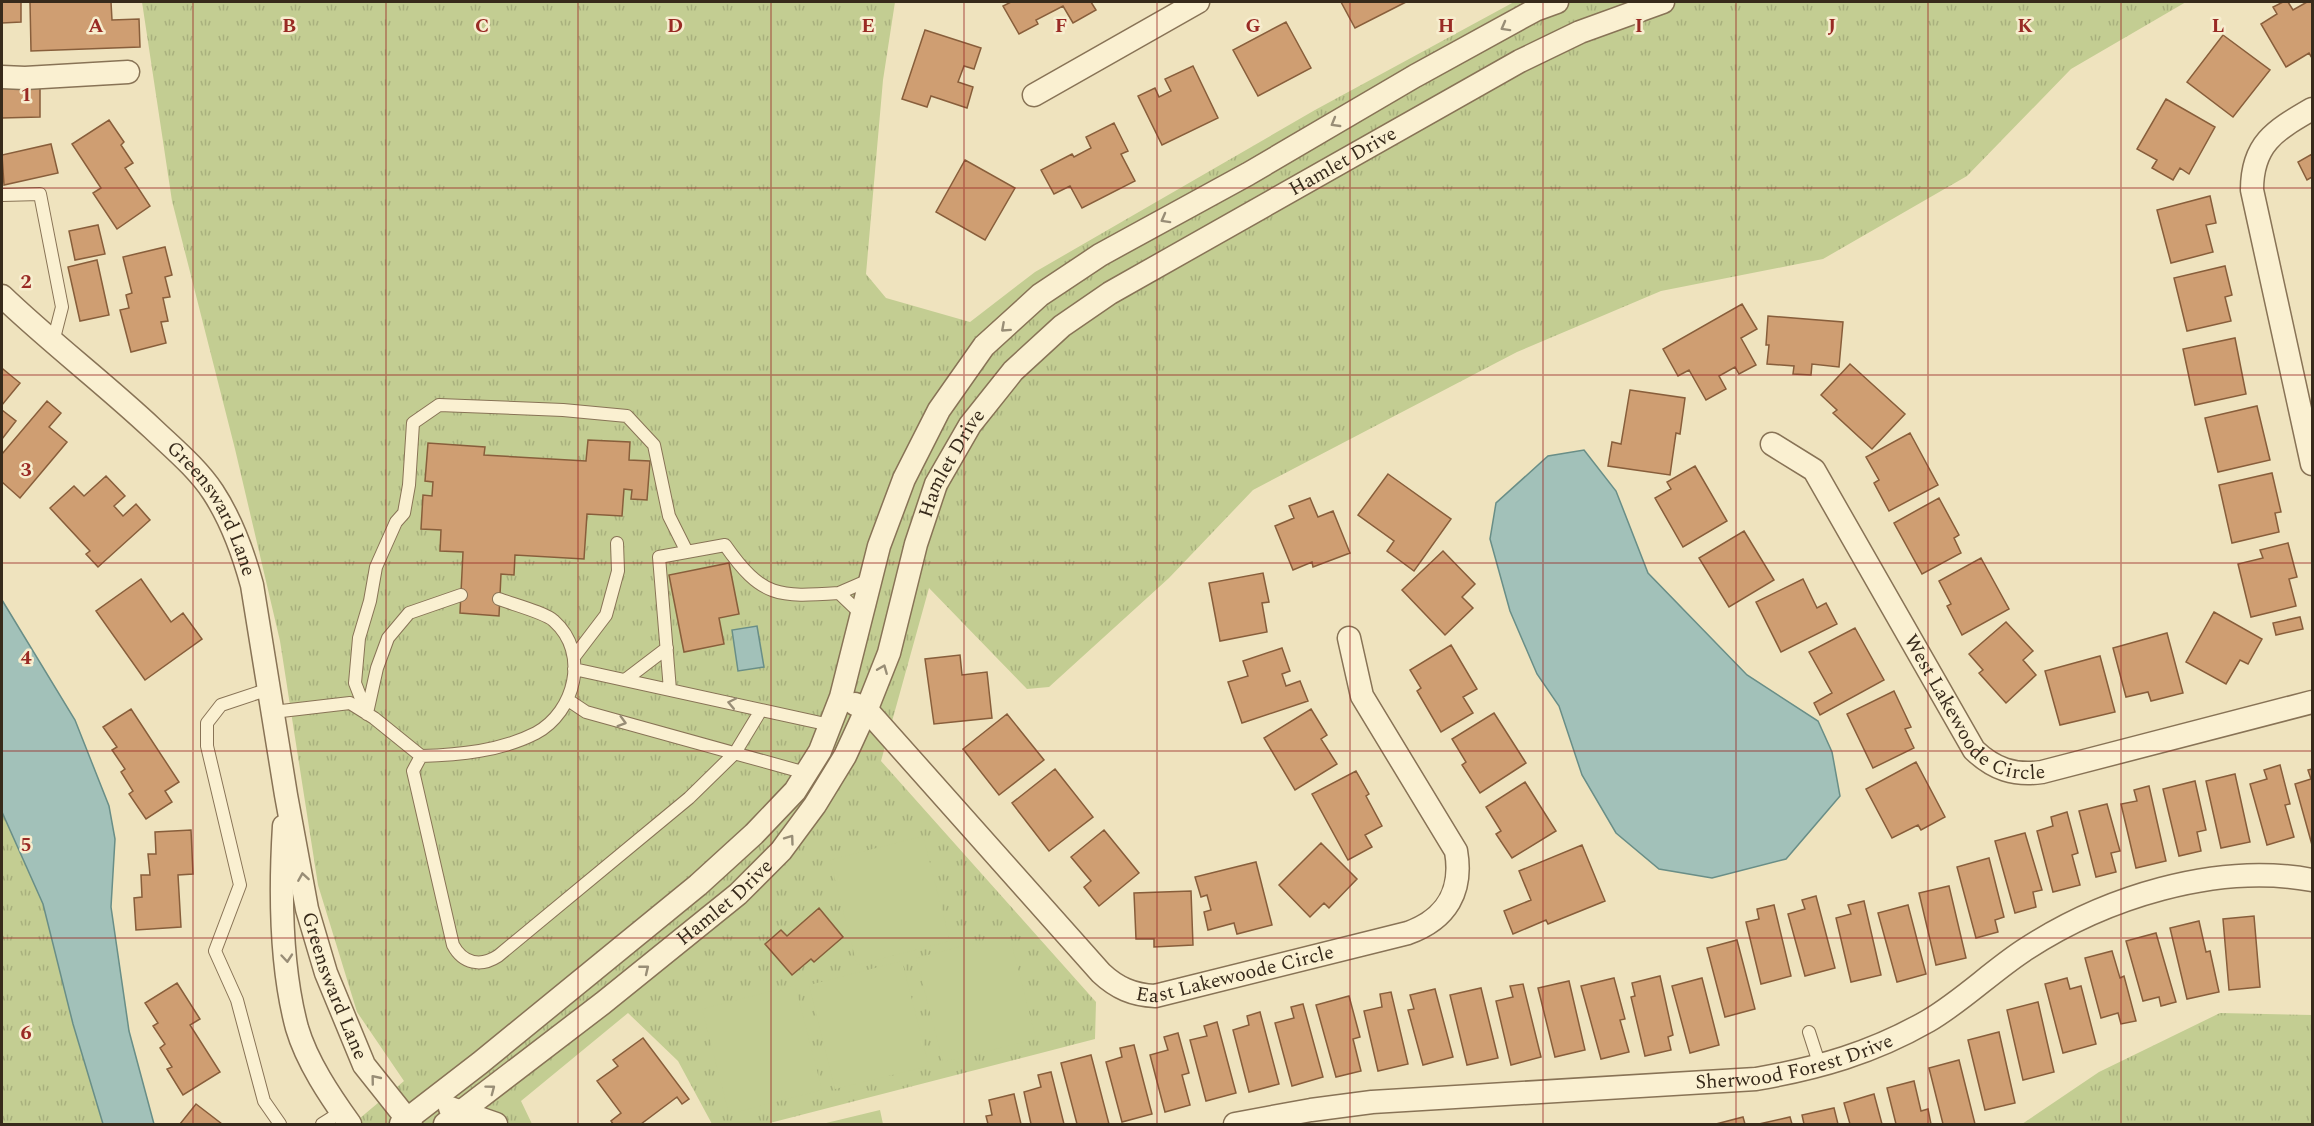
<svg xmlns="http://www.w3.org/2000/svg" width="2314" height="1126" font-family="Spectral,serif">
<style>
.grass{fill:url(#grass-tufts)}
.garden{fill:#c3cd92}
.water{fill:#a2c1b9;stroke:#698e87;stroke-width:1.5}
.building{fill:#cf9e72;stroke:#885e3b;stroke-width:1.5}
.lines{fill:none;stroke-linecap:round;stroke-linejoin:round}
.service-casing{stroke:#887356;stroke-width:14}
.minor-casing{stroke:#887356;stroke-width:25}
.service{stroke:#faf0d1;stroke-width:12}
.minor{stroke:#faf0d1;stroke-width:22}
.oneway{stroke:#988d76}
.grid{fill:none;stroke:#992a24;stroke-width:1.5;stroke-opacity:0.55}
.labels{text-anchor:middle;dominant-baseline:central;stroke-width:5;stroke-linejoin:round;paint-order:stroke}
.street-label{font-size:20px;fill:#372a1b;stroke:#f7edce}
.grid-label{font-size:20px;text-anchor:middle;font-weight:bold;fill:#992a24;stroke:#f7edce;stroke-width:5;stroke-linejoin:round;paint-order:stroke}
</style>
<defs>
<pattern id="grass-tufts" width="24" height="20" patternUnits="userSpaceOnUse" patternTransform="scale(1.5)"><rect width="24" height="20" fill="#c3cd92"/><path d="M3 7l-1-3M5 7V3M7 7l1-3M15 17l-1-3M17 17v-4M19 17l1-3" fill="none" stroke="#a8b07d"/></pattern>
</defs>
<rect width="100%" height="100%" fill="#efe3be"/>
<path class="grass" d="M142,2H895L883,80L866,274L886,298L970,322L1035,272L1315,110L1514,2H2186L2071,69L1967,176L1823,259L1661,291L1517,352L1253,490L1169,578L1049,687L1027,689L929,588L881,761L1096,1002L1095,1039L766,1124H712L678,1061L628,1013L521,1101L532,1124H353L404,1081L357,1012L318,885L280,641L235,449L172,201Z
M2,600L75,720L109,806L115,839L111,907L129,1031L154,1124H2Z
M2220,1013L2312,1015V1124H2022L2099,1072Z"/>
<path class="garden" d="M923,836L950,941L857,965L830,860Z
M1009,934L1036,1039L943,1062L916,958Z
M902,961L929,1066L835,1089L809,985Z
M795,985L822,1090L729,1114L702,1009Z
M880,1110L883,1124H822Z"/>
<path class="water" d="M1584,450L1616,491L1648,573L1747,675L1818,721L1832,752L1840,796L1786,859L1712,878L1659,869L1616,833L1582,775L1559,706L1537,674L1510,611L1490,539L1496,503L1548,456Z
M2,600L75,720L109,806L115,839L111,907L129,1031L154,1124H103L73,1024L43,904L2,812Z
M757,626L764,667L738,671L732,630Z"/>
<path class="building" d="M2,2H21V22L2,23Z
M30,2H111L112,20L139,19L140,47L31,51Z
M1011,2H1091L1096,10L1073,23L1063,6L1036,20L1038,24L1019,34L1003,6Z
M1341,2H1406L1355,28Z
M2283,2H2288L2293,10L2307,2H2312V58L2309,53L2286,67L2261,24L2277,14L2273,7Z
M1286,22L1311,68L1258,96L1233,50Z
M925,30L981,48L974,69L964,66L958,82L973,87L967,108L931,96L927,107L902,99Z
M2223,35L2270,70L2233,117L2187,82Z
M1193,66L1218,118L1162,145L1138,96L1155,88L1159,97L1171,91L1165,79Z
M40,86V117L2,118V87Z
M2166,99L2215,127L2189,174L2180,168L2173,180L2152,168L2157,160L2137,149Z
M109,120L124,142L121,145L133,163L125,168L150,206L117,229L93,193L101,188L72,144Z
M1114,123L1128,151L1121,154L1135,181L1082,208L1070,186L1054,194L1041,170L1072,154L1074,157L1091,148L1086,137Z
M51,144L58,173L4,185L2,155Z
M2312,154V177L2307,180L2298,162Z
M965,160L1015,188L985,240L936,212Z
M2210,196L2216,223L2206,225L2213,252L2171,263L2157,210Z
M98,225L105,254L75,260L69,231Z
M165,247L172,275L165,277L170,297L163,298L168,321L161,322L166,343L131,352L120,310L129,308L126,295L132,293L123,257Z
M97,260L109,315L80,321L68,267Z
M2225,266L2232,295L2225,297L2231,321L2187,331L2174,278Z
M1742,304L1757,329L1741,338L1756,365L1739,374L1735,367L1719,376L1726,389L1706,400L1689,370L1678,376L1663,349Z
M1768,316L1843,322L1839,367L1812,364L1811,375L1793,374L1794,366L1767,364L1769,345H1766Z
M2235,338L2246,394L2195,405L2183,349Z
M1850,364L1905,414L1872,449L1833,413L1837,410L1821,395Z
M3,369L20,383L2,405V371Z
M1630,390L1685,398L1680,434L1676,433L1670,475L1608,466L1612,442L1621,444Z
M47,401L61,413L49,427L67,442L20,498L2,482V454Z
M2257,406L2270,460L2218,472L2205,418Z
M2,410L16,421L2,439Z
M1910,433L1938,485L1889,511L1874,483L1879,480L1866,457Z
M588,440L630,442L629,460L650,461L647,500L631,499L632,490L624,489L622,516L587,514L584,559L515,555L514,575L501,574L499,616L460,613L463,552L440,551L441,530L421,529L423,495L432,496L433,482L425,481L428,443L485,447L484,455L586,461Z
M1695,466L1727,521L1683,547L1655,498L1671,489L1667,482Z
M2272,473L2281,512L2275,513L2279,532L2232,543L2219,485Z
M1388,474L1451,519L1414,571L1387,551L1394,541L1358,515Z
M106,476L125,496L114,506L123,516L136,504L150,520L98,567L86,554L90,551L50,508L74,486L84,496Z
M1310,498L1318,517L1333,511L1350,553L1313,567L1312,562L1293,570L1275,526L1294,518L1289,506Z
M1939,498L1959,535L1954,538L1961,553L1922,574L1894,523Z
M1744,531L1774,580L1729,607L1699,558Z
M2288,543L2297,577L2289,579L2296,606L2251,617L2238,564L2263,558L2260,550Z
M1443,551L1475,584L1462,597L1473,608L1445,635L1402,590Z
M1981,558L2009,609L1962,635L1947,606L1951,604L1939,581Z
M729,563L739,614L719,618L724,644L684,652L669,575Z
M1263,573L1269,602L1262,603L1267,632L1220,641L1209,583Z
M141,579L171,622L183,613L202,639L145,680L96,611Z
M1803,579L1817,608L1826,603L1837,624L1781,652L1756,602Z
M2214,612L2262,639L2248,664L2240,660L2226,684L2186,662Z
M2300,617L2303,629L2276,635L2273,623Z
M2006,622L2033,651L2023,660L2036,675L2006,703L1979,673L1983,670L1969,654Z
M1855,628L1884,680L1820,715L1814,703L1832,693L1809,652Z
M2167,633L2183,693L2151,701L2148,692L2126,697L2113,648Z
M1451,645L1477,689L1463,697L1473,713L1441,732L1417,691L1421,688L1410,670Z
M1282,648L1290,671L1282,674L1286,686L1300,681L1308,701L1242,723L1228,682L1248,676L1243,661Z
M960,655L962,675L987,672L992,718L934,724L925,659Z
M2100,656L2115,712L2060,725L2045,671Z
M1894,691L1911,727L1905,729L1914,748L1873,768L1847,714Z
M131,709L179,782L165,791L172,802L146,819L129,794L133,791L121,772L125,769L112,750L117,747L103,727Z
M1311,709L1327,735L1321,739L1337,764L1295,790L1264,738Z
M1494,713L1526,763L1480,793L1462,765L1466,762L1452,739Z
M1007,714L1044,760L999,795L963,749Z
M1916,762L1945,817L1921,830L1918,825L1892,838L1866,789Z
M2280,765L2290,804L2285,805L2294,837L2267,845L2250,784L2267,779L2264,770Z
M1055,769L1093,817L1049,851L1012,803Z
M2312,769V845L2295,784L2311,779L2308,770Z
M1356,771L1369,794L1366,796L1382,826L1365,835L1372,847L1348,860L1312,794Z
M2235,774L2250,842L2221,848L2206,781Z
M2195,781L2206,830L2197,832L2201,851L2179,856L2163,789Z
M1525,782L1556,831L1512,858L1496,834L1501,831L1486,807Z
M2149,786L2166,861L2136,868L2121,804L2137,801L2134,790Z
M2107,804L2120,851L2111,853L2116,872L2096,877L2079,811Z
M2067,812L2078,853L2072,855L2080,885L2053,892L2037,831L2053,826L2051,817Z
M191,830L193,874L178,875L181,927L136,930L134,898L142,897L141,875H150L148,854H156L155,832Z
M1104,830L1139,873L1099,906L1084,887L1091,881L1071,857Z
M2025,833L2042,890L2033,892L2036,907L2015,913L1995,841Z
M1321,843L1357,879L1329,908L1324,903L1310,917L1279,885Z
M1582,845L1605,901L1548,924L1546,920L1513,934L1504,911L1531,900L1519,871Z
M1989,858L2004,917L1995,920L1998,932L1976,938L1957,867Z
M1256,862L1272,925L1237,934L1234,923L1208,930L1204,912L1211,910L1207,895L1201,897L1195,877Z
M1949,886L1966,958L1936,965L1919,893Z
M1191,891L1193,945L1154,947V939H1136L1134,893Z
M1816,896L1835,968L1805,976L1788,914L1805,909L1802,900Z
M1864,901L1881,975L1851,982L1836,918L1851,914L1848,905Z
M1774,905L1791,976L1761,984L1746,922L1759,919L1757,909Z
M1908,905L1926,974L1897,982L1878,913Z
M819,908L843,937L814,962L811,959L792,975L765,944L781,930L787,936Z
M2254,916L2260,987L2229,990L2223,919Z
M2199,921L2206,952L2210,951L2219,992L2187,999L2170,928Z
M2156,933L2176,1002L2161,1006L2159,997L2143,1001L2126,941Z
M1737,940L1755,1009L1725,1017L1707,948Z
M2112,951L2120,978L2124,976L2136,1021L2121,1024L2118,1013L2101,1018L2085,958Z
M1660,976L1673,1035L1668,1037L1671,1050L1645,1056L1631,997L1635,996L1632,983Z
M1614,978L1625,1019L1620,1020L1629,1052L1601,1059L1581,986Z
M1702,978L1719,1045L1690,1053L1672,986Z
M2067,978L2070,989L2081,986L2096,1044L2063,1053L2045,984Z
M1569,981L1585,1050L1555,1057L1538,988Z
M177,983L200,1019L190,1025L220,1072L183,1095L167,1069L172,1067L160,1048L165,1044L153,1026L158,1023L145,1003Z
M1523,984L1541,1057L1511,1065L1496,1001L1513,997L1510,986Z
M1481,988L1498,1058L1467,1065L1450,995Z
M1435,989L1453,1057L1423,1065L1408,1010L1414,1009L1410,995Z
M1391,992L1408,1064L1378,1071L1364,1011L1382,1007L1380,994Z
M1349,996L1360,1037L1353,1039L1361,1071L1336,1077L1316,1005Z
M2038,1002L2054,1072L2023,1080L2007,1010Z
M1303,1004L1323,1077L1292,1086L1275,1023L1294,1018L1291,1007Z
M1260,1012L1279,1084L1249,1092L1233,1030L1249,1025L1247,1016Z
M1217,1022L1236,1093L1206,1101L1190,1040L1207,1036L1204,1026Z
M1999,1032L2015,1103L1985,1110L1968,1040Z
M1178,1033L1189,1073L1182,1075L1190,1105L1165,1112L1150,1055L1168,1050L1164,1037Z
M643,1038L689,1099L682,1104L677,1097L641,1124H613L611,1121L621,1113L597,1081L618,1066L613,1060Z
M1134,1045L1152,1114L1122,1122L1106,1062L1122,1057L1120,1048Z
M1091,1055L1109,1124H1077L1061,1063Z
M1959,1060L1975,1124H1943L1929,1068Z
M1051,1072L1064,1124H1031L1024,1092L1041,1087L1038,1075Z
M1914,1081L1921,1111L1928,1109L1931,1124H1896L1887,1088Z
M1014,1094L1021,1124H988L986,1116L992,1115L989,1100Z
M1874,1094L1882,1124H1850L1844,1103Z
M196,1104L222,1124H180Z
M1834,1108L1838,1124H1804L1802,1115Z
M1743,1117L1745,1124H1716Z
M1790,1117L1792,1124H1759Z"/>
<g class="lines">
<defs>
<path id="service" d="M2,195L40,194L62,307L53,342
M861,614L839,593L869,580
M574,657L606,615L618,571L617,543
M574,669L830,725
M625,680L667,648
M269,689L221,705L207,723V746L240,885L215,951L237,1000L264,1101L280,1124
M670,690L659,557L725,545C762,598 778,597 839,593
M568,700L586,712L806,773
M273,712L350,703L374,718L421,756C459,755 501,751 536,733C575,712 590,653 554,621C546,613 512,604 499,599
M367,713L377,668L388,638L409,613L461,595
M367,714L355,683L359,638L370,601L376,567L396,522L404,513L409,485L413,423L439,405L563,410L627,416L654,445L669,516L687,552
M421,756L413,771L453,945C463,964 481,967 498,956L689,798L735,753L761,710
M1809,1032L1820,1066
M322,1124L341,1112"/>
<g id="minor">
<path d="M2,77L25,78L128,72"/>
<path d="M1034,95L1198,2"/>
<path d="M2312,109C2276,130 2252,143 2252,190L2312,464"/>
<path id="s1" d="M2,296C50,342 104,383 153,429C174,449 197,468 213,492C232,521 243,552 252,585L286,795L307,909L326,973L364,1065L411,1124"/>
<path id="s2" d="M1772,444L1814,470L1974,750C1994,769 2014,776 2042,772L2312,702"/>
<path id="s3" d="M855,704L866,709L1101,973C1117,988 1133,995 1155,996L1408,933C1447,919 1463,891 1456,851L1362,696L1349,638"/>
<path d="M284,826C280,891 280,965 297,1028C307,1062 330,1096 350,1124"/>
<path d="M450,1108L496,1124"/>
<path d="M401,1124L480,1063L698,885L754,834L795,791L820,751L841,697L879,546L904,479L939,410L984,346L1040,295L1100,255L1248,174L1415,76L1535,10L1557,2"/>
<path id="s4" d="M445,1124L603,1003L738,894L781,851L815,805L845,756L868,706L889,653L916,544L936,484L970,425L1013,371L1062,326L1110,293L1520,61L1580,32L1663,2"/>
<path id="s5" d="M1235,1124L1311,1110L1372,1102L1756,1079C1819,1068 1872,1053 1928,1021C1962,1001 1990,973 2023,951C2103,898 2216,862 2312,880"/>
</g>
</defs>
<use href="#service" class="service-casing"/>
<use href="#minor" class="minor-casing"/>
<use href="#service" class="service"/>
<use href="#minor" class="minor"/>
</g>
<defs><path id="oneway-chevron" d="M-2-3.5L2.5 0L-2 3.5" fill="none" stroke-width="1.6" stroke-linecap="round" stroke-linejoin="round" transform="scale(1.5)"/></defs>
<g class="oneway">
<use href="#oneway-chevron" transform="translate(1505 27) rotate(151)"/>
<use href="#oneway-chevron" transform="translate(1335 123) rotate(150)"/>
<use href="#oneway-chevron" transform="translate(1165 219) rotate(151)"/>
<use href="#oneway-chevron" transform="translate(1005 328) rotate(138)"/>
<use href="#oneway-chevron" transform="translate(883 669) rotate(-68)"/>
<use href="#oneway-chevron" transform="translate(732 703) rotate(-168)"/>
<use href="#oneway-chevron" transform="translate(622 722) rotate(16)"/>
<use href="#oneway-chevron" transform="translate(790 839) rotate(-54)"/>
<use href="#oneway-chevron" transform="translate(303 877) rotate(-99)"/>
<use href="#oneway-chevron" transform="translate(287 958) rotate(85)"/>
<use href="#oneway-chevron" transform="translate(645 969) rotate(-39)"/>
<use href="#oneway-chevron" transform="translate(375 1079) rotate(-129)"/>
<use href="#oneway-chevron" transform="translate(491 1089) rotate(-37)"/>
</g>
<path class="grid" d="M193,2V1124M386,2V1124M578,2V1124M771,2V1124M964,2V1124M1157,2V1124M1350,2V1124M1543,2V1124M1736,2V1124M1928,2V1124M2121,2V1124M2,188H2312M2,375H2312M2,563H2312M2,751H2312M2,938H2312"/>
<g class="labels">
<g class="street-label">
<text stroke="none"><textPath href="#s4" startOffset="1365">Hamlet Drive</textPath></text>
<text stroke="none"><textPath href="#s4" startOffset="861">Hamlet Drive</textPath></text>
<text stroke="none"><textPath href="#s1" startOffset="302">Greensward Lane</textPath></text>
<text stroke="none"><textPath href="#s2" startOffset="345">West Lakewoode Circle</textPath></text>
<text stroke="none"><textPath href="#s4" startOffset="357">Hamlet Drive</textPath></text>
<text stroke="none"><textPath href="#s3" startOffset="508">East Lakewoode Circle</textPath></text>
<text stroke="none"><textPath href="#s1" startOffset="800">Greensward Lane</textPath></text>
<text stroke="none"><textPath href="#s5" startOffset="564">Sherwood Forest Drive</textPath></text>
</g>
</g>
<g class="grid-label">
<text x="96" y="32">A</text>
<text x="289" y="32">B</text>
<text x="482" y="32">C</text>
<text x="675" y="32">D</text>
<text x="868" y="32">E</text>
<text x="1061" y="32">F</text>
<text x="1253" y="32">G</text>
<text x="1446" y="32">H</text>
<text x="1639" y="32">I</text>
<text x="1832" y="32">J</text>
<text x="2025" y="32">K</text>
<text x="2218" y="32">L</text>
<text x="26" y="101">1</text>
<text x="26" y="288">2</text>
<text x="26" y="476">3</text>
<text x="26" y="664">4</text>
<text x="26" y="851">5</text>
<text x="26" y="1039">6</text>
</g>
<rect width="2314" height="1126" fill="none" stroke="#372a1b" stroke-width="6"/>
</svg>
